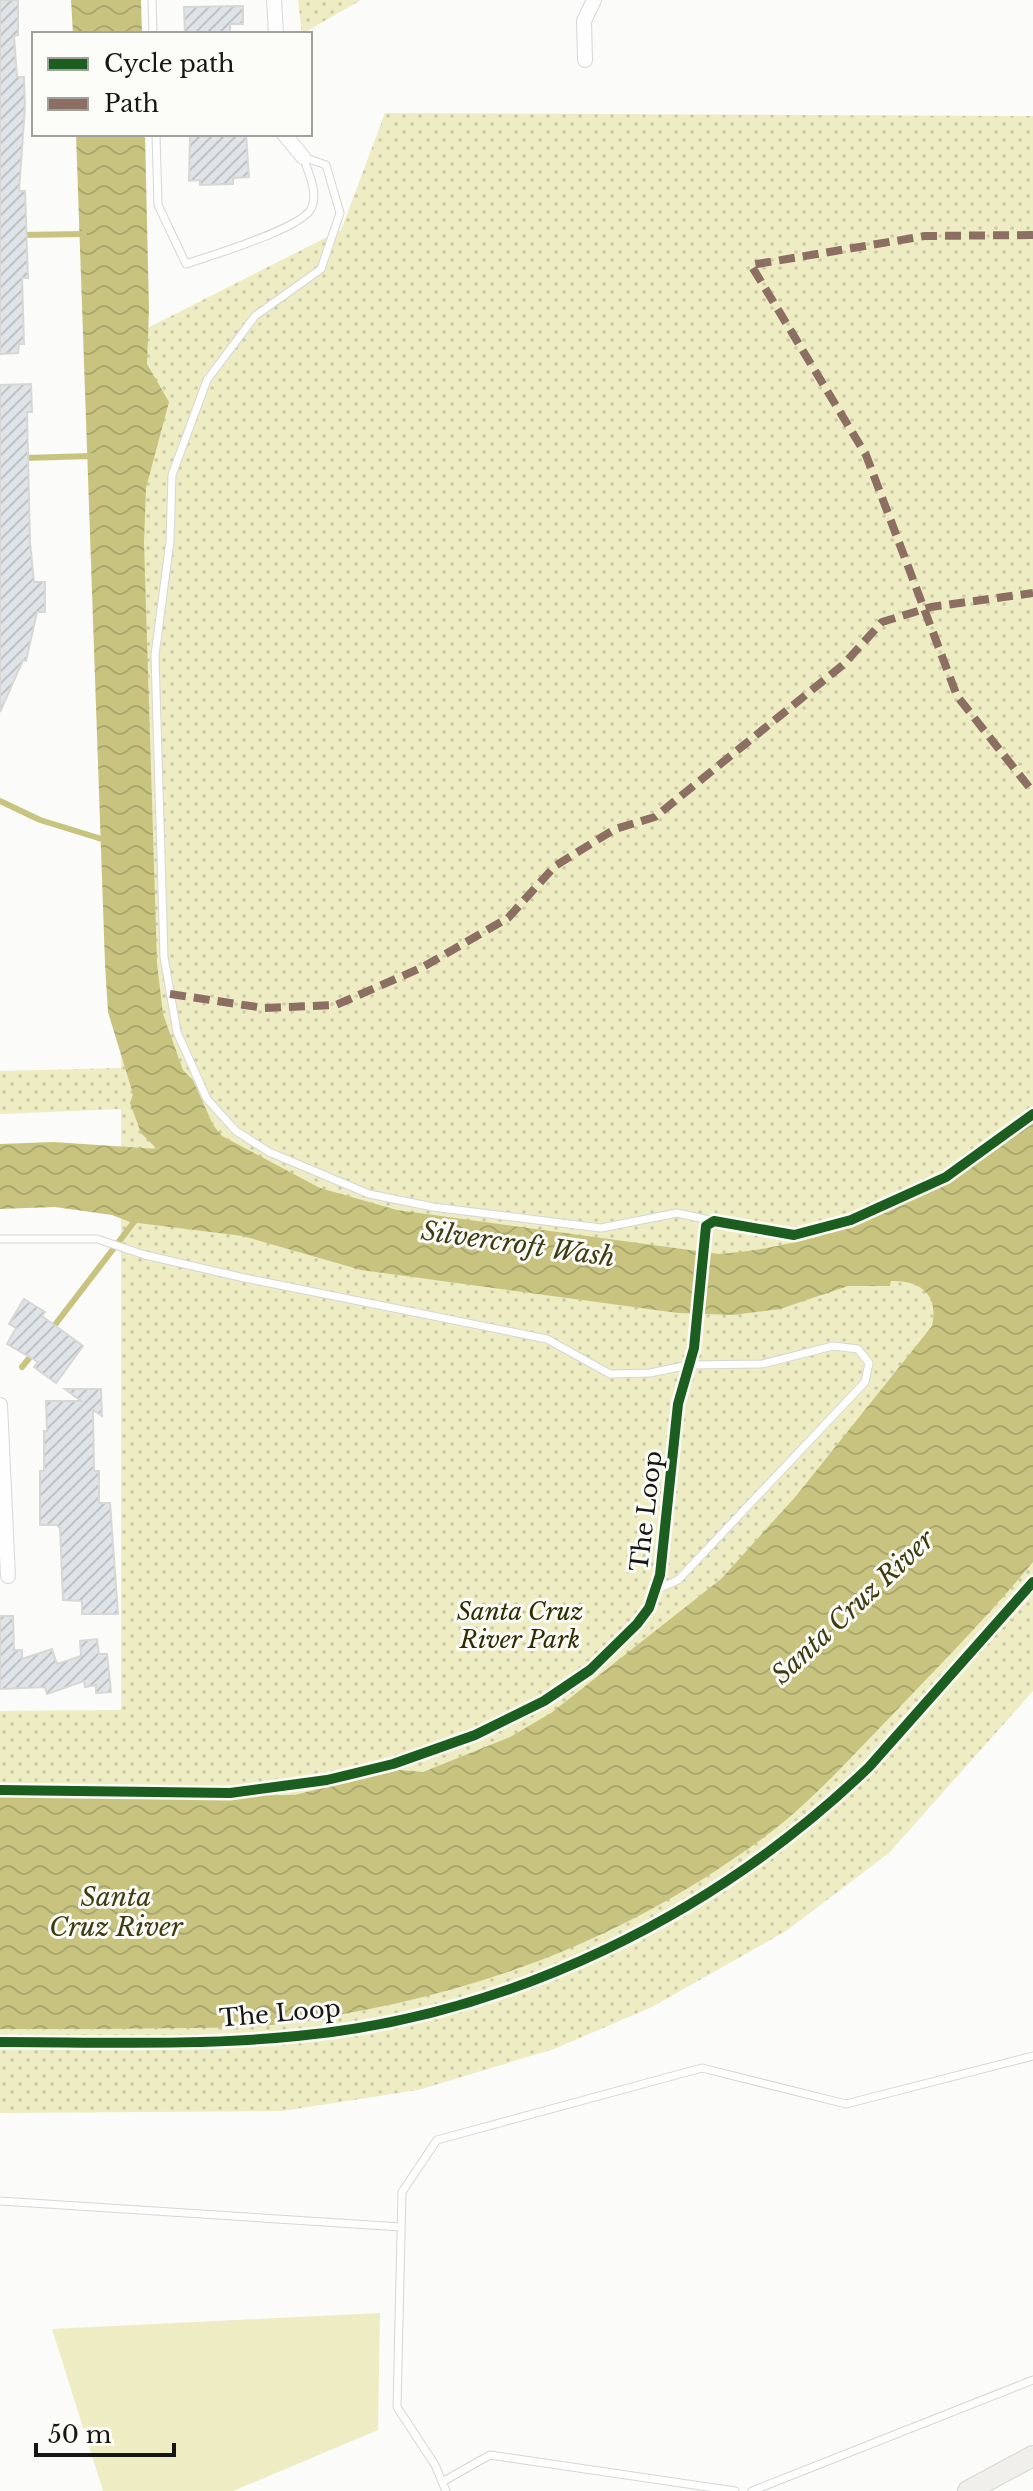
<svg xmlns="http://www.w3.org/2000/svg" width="1033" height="2491" font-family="'Libre Baskerville',serif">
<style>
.grass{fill:#eeecc3}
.park{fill:url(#park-dots)}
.water{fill:url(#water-waves)}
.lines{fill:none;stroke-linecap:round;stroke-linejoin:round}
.stream{stroke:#c8c480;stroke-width:6}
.building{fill:url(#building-hatch);stroke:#d7d7d6;stroke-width:2}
.lane-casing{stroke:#d6d6d5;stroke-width:9}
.street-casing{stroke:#d6d6d5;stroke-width:16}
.secondary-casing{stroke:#d6d6d5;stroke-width:22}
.lane{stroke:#fefefe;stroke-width:7}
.street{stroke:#fefefe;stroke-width:14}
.secondary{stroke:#f0efeb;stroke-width:20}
.quiet{stroke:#8d6e63;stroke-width:8;stroke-dasharray:16 8;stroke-linecap:butt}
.cycleway-casing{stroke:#fcfcf8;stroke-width:15}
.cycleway{stroke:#1b5e20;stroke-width:10}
.labels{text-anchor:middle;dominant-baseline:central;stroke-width:6;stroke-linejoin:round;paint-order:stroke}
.street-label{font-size:24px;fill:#161615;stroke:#fcfcf8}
.park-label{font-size:24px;font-style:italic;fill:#302d02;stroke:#fcfcf8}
.water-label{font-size:26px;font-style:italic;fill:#3e3b12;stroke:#fcfcf8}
</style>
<defs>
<pattern id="park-dots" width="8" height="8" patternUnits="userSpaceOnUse" patternTransform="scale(2)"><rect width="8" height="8" fill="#eeecc3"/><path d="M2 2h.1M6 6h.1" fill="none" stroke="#cbcaa7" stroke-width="1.8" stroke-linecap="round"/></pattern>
<pattern id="water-waves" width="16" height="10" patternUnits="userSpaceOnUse" patternTransform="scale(2)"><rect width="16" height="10" fill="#c8c480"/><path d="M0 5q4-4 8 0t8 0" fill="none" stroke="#aba86e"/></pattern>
<pattern id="building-hatch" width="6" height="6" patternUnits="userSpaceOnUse" patternTransform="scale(2)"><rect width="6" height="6" fill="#dfe4e8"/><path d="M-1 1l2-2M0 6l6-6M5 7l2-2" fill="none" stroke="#bfc3c6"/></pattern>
</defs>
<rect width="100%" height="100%" fill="#fbfbf9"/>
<path class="grass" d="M380,2313L378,2430L233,2491H103L52,2329Z"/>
<path class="park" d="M298,0H361L302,34Z
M385,113L1033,116V1691L889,1853L786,1931L652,2007L554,2049L418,2090L282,2111L0,2113V1711L121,1710V1109L0,1114V1071L121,1068L110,347L341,230Z"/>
<path class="water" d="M71,0H141L142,34H73Z
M76,134H145L149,309L147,364L169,402L146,488L144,543L157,963L163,1014L183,1070L193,1080L213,1125L222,1136L320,1188L397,1210L719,1254C836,1246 942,1191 1033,1121V1562C989,1615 941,1664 894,1713C852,1756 811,1803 763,1838C612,1949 456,2001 272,2025C246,2028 219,2027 193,2028C129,2029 64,2029 0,2029V1797L294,1795L399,1770L423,1772L510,1737L551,1713L721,1579L796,1496L932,1326C939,1295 921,1280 891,1281L890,1286H848L780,1309L733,1315L678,1313L361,1270L243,1236L130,1222L112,1215L55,1207L0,1209V1144L54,1142L157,1149L141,1133L130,1103L133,1094L108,1012L105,964Z"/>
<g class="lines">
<path class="stream" d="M20,235L84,234
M24,458L92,456
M0,801L40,820L105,840
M51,1330L137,1218
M22,1367L35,1351"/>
</g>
<path class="building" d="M0,0H18V35L14,36L17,77H24L25,107L19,191H25L28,278H22L24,344H19L18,353L0,354Z
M243,6V24H230V34H185L184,7Z
M190,134H246L249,177L233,178V184L200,185V180L189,181Z
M31,384L32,412H27L30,542L34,582H45V612H37L26,661L23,660L0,712V385Z
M24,1299L45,1312L42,1316L83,1346L56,1383L34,1367L38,1362L7,1344L16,1328L9,1324Z
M65,1389H101L102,1416L93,1410L94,1471H99V1503H110L118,1614H82V1601L63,1600L60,1528L57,1525H40V1471H44V1431H47L46,1401H81Z
M0,1616H13L14,1650H22V1659L52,1649L57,1664L81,1656L80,1641L97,1639L99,1654H107L111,1692L96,1693V1685L85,1687L84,1681L47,1694L45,1687L0,1689Z"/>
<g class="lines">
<defs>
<path id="lane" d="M152,0L153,34
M156,134L158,205L186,264C209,256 305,228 312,207C318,191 308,172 303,157
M303,157L326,165L340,213L321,269L255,316L207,380L172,475L170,541L155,655L164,957L177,1032L207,1099L236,1131L269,1152L369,1194L433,1207L601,1228L677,1213L714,1221
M0,1239H97L145,1255L240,1277L547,1339L610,1374L650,1373L689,1365L762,1364L833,1346L858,1349L869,1363L865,1382L678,1580L656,1590
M0,2201L401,2227
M442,2482L490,2455L735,2491
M446,2491L435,2465L397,2407L402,2192L437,2140L702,2068L846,2104L1033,2056
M752,2491L1033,2380"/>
<path id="street" d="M274,0L276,34
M585,60L584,21L594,0
M284,134L303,157
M0,1405L8,1576"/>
<path id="secondary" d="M968,2491L1033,2456"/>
</defs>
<use href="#lane" class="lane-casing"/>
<use href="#street" class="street-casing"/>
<use href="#secondary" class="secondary-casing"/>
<use href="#lane" class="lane"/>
<use href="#street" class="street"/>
<use href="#secondary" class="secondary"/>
<path class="quiet" d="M1033,235L925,236L751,265L866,455L957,696L1033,792
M170,994L264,1008L336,1005L423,967L508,918L555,866L615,829L655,817L844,664L882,622L931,607L1033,593"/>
<defs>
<path id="cycleway" d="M0,1790L230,1793L327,1780L393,1764L475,1735L544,1701L590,1670L637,1624L649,1608L660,1575L678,1404L694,1348L706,1226L714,1221L794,1235L851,1220L946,1177L1033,1114
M0,2042C98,2042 199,2046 297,2036C511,2016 715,1915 869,1767L1033,1582"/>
</defs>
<use href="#cycleway" class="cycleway-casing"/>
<use href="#cycleway" class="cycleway"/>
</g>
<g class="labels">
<g class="street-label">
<text transform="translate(646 1511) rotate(-83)">The Loop</text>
<text transform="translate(280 2013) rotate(-5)">The Loop</text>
</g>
<g class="park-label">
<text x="520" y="1611">Santa Cruz<tspan x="520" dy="28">River Park</tspan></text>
</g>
<g class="water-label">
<text transform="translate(518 1244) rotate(8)">Silvercroft Wash</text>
<text transform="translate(853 1607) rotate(-43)">Santa Cruz River</text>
<text x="116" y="1897">Santa<tspan x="116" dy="30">Cruz River</tspan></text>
</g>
</g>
<rect x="32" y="32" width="280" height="104" fill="#fcfcf8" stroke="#a0a09d" stroke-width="2"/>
<rect x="48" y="58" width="40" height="12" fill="#1b5e20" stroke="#a0a09d" stroke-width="2"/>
<text x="104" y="72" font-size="24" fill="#161615">Cycle path</text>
<rect x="48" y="98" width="40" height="12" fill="#8d6e63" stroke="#a0a09d" stroke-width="2"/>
<text x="104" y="112" font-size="24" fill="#161615">Path</text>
<path d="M36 2443v12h138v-12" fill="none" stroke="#161615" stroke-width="4"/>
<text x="48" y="2443" font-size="24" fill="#161615" stroke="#fcfcf8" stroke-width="6" paint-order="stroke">50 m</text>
</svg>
